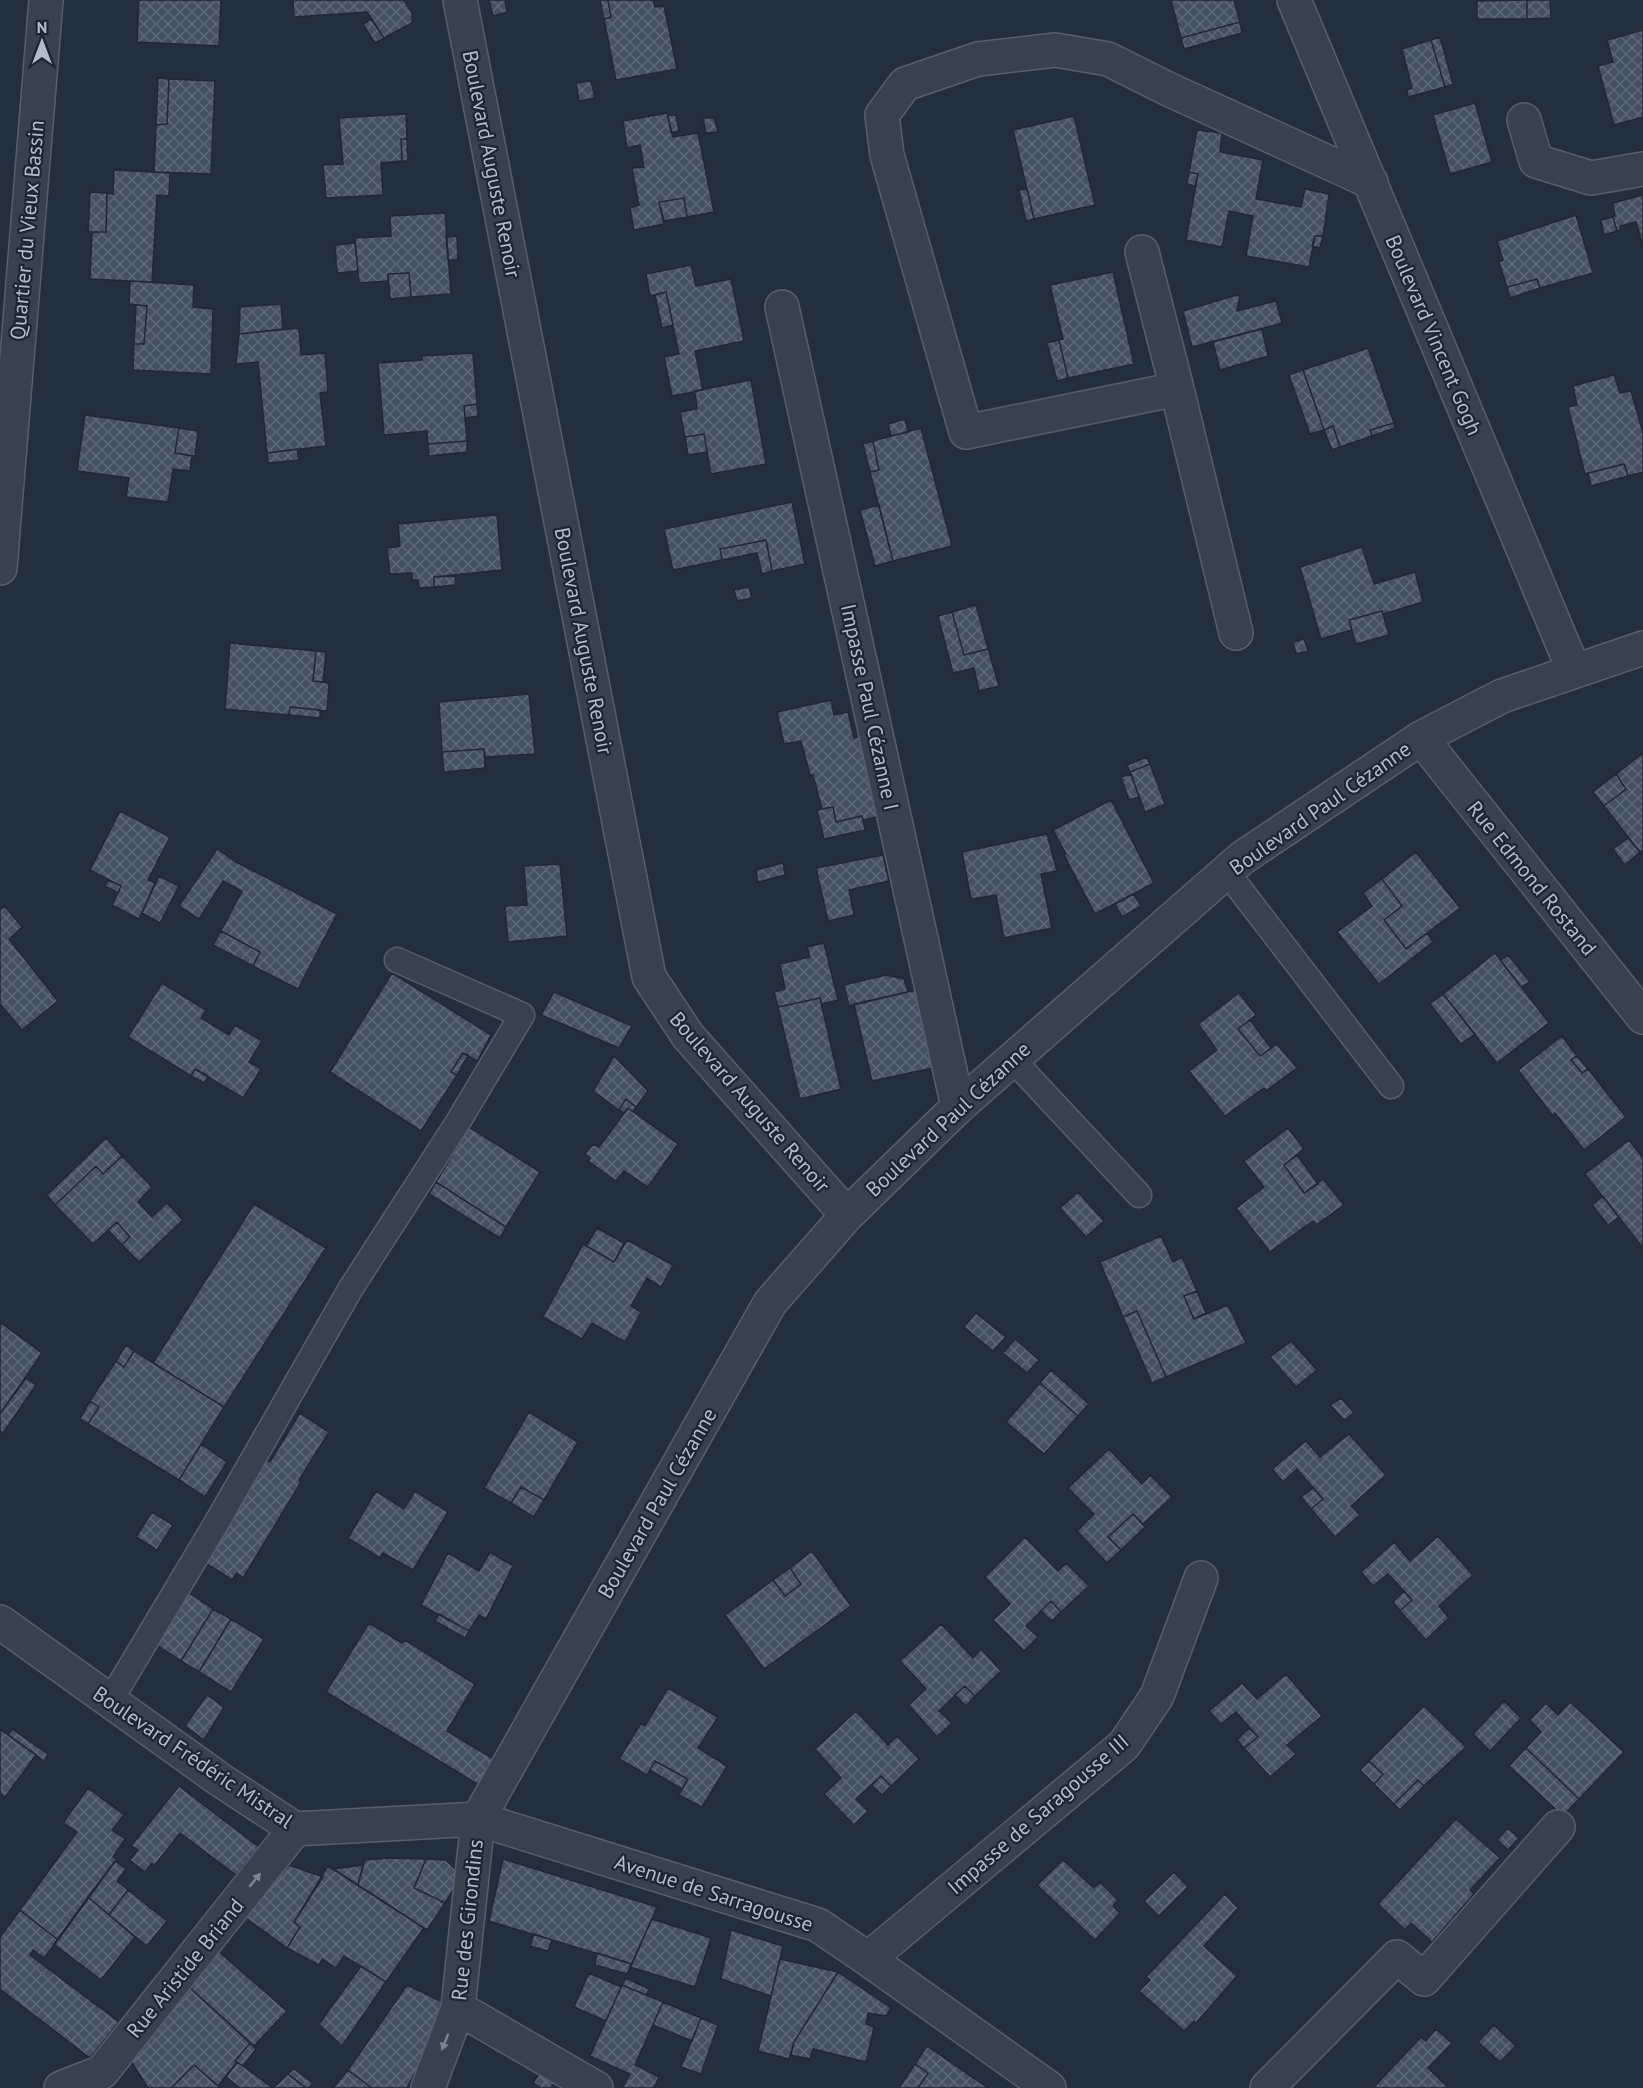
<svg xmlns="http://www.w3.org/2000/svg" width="1643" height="2088" font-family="'PT Sans',sans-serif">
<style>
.building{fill:url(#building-cross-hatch);stroke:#1f2835;stroke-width:1.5}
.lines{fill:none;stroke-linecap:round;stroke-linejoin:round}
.service-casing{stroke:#565f6c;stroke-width:27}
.minor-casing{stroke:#565f6c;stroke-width:36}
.service{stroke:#38414e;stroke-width:24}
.minor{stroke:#38414e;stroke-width:33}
.oneway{fill:#7c8592}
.labels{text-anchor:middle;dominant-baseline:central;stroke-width:4.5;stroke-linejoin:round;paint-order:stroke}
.street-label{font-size:21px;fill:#b4bcc9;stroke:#1d2633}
</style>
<defs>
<pattern id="building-cross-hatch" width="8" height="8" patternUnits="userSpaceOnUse" patternTransform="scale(1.5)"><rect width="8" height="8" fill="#455162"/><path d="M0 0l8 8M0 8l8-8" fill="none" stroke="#5d6877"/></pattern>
</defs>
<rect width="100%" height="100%" fill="#242f3e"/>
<path class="building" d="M139,0H221L219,46L137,42Z
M293,0H404L412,13V23L384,38L367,12L294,17Z
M489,0H505L507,12L493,16Z
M600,0H608L611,17L604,19Z
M608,0H653L655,7L664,6L677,69L616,80L604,19L611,17Z
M1171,0H1234L1240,22L1181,38Z
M1527,0H1550L1551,18L1527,19Z
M1527,0V19H1477V1Z
M371,19L384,38L375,43L363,24Z
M1240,22L1242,33L1184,49L1181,38Z
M1643,30V117L1614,125L1598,66L1613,62L1607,40Z
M1440,37L1453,84L1445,87L1431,40Z
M1431,40L1445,87L1408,97L1407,90L1412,88L1402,49Z
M158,78L169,79L167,124L156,125Z
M169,79L215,81L211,174L154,172L156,125L167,124Z
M591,81L595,98L579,101L576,83Z
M1475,103L1492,162L1450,174L1433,115Z
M667,113L673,137L698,133L714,212L687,217L684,198L659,202L664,224L634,230L630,208L639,205L632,168L644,167L640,145L627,148L623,121Z
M406,114L407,139H401L402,161L381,163L383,195L326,198L323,165L343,164L339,118Z
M668,115H676L679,131L671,133Z
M1074,116L1095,205L1034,219L1013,130Z
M703,118H714L718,132L706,133Z
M1197,130L1222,133L1220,152L1263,160L1256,199L1301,207L1305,189L1329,194L1323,236H1315L1309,267L1246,256L1253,216L1229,211L1222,247L1186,240L1198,174L1189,172Z
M401,139H407L408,161H402Z
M114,170L170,173L169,196L157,195L152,282L90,279L92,232H106L107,193L113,194Z
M1189,172L1198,174L1195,186L1187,184Z
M1027,189L1034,219L1026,221L1019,190Z
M90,192L107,193L106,232H88Z
M1643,195V246L1636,222L1620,226V230L1617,231L1613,217L1615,216L1613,203Z
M684,198L687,217L664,221L659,202Z
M445,213L451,294L411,297L409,273L388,274V281L359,283L355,238L391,236L390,216Z
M1576,215L1593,273L1540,288L1537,279L1507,287L1499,262L1503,260L1497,241Z
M1613,217L1617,231L1604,235L1601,220Z
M457,236L458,260H448L446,237Z
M1315,236H1323L1320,248L1312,246Z
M355,243L358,271L337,273L335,245Z
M691,265L696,286L731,279L744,341L695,351L703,390L672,396L664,357L679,354L666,292L650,296L646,274Z
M1113,272L1134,364L1068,378L1059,340L1063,339L1050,285Z
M409,273L411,297L390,299L388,274Z
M1537,279L1540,288L1510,298L1507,287Z
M130,281L194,285L193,307L213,309L211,374L133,370L134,344H144L147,306L129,304Z
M666,292L673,325L662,328L655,295Z
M1240,294L1237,311L1276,301L1282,323L1192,347L1183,311Z
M281,304L283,329L239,334L240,307Z
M136,305L147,306L144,344H134Z
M299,328L301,355L325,353L328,392L320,393L326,446L267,453L258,362L236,364L239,334Z
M1262,329L1268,356L1220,370L1213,342Z
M1059,340L1068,378L1057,381L1047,343Z
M1368,348L1394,423L1370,430L1372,436L1340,447L1333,426L1324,430L1303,370Z
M473,353L477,404L464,406L467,441L428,444L427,431L384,435L378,363L422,360V356Z
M1303,370L1324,430L1310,434L1289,375Z
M1614,375L1620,393L1631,391L1643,433V472L1628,476L1624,464L1585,474L1568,407L1577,405L1573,386Z
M751,380L766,464L711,474L704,434L685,437L680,412L697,409L695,391Z
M477,404L478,416L465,418L464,406Z
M85,415L179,428L175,453L192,456L190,471L173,469L168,502L126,497L129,478L77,471Z
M905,419L908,432L891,436L888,424Z
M1394,423L1395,428L1372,436L1370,430Z
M1333,426L1340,447L1332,450L1324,430Z
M179,428L198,431L195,456L175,453Z
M921,428L952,546L893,561L870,472L879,470L873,441Z
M704,434L707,452L688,455L685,437Z
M467,441V452L429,456L428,444Z
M873,441L879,470L870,472L863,444Z
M297,449L299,460L268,463L267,453Z
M1624,464L1628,476L1591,486L1588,473Z
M792,502L805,564L772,571L766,540L720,549L722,560L673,570L664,529Z
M879,505L893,561L875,566L860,510Z
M497,515L502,570L434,577V587L419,588L418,580H412V573L390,574L387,548L400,546L398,524Z
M766,540L772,571L762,574L757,553L722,560L720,549Z
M1362,547L1374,584L1415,572L1423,602L1383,614L1382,611L1349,620L1352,630L1321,639L1300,567Z
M455,576L456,585L434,587V577Z
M749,587L752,598L737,601L734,590Z
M976,605L988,649L964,655L952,612Z
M1382,611L1389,635L1356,644L1349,620Z
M952,612L964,655L988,649L999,686L979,691L974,668L953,673L938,616Z
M1304,639L1308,651L1296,654L1293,642Z
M230,643L316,651L313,681L329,683L327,711L290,707L289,715L225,709Z
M316,651L326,652L323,682L313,681Z
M529,694L535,754L485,757L484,749L442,752L439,702Z
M831,700L834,715L848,712L854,738L862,736L881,816L863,820L862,816L836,822L833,807L822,809L813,775H810L801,741L784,744L777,712Z
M290,707L320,710V718L289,715Z
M484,749L485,768L444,772L442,752Z
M1643,753V850L1640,852L1604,806L1626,789L1616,774Z
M1147,757L1150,764L1130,772L1127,765Z
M1150,764L1165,804L1145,812L1130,772Z
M1131,774L1139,797L1129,800L1121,777Z
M1616,774L1626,789L1604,806L1593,792Z
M1111,800L1154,883L1095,914L1064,855L1066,854L1053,830Z
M833,807L836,822L862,816L865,830L824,839L817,810Z
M120,811L170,837L148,880L155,883L139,919L112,905L121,886L90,870Z
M1047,834L1057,871L1041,874L1052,928L1004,938L996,895L971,899L962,852Z
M1628,838L1640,852L1625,865L1613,849Z
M217,849L236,862L337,914L298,989L253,966L260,952L221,931L242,891L223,881L199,919L179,906Z
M1416,852L1460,908L1406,949L1384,920L1402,906L1382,879Z
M883,855L889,881L849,890L854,915L828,921L816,868Z
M783,863L785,875L758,882L756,870Z
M560,864L567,936L508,942L505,906L527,905L524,866Z
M159,876L179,886L160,923L142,913Z
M1382,879L1402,906L1384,920L1406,949L1427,933L1433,942L1379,984L1337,932L1372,906L1363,893Z
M108,880L121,886L118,893L105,886Z
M1134,894L1141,906L1122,917L1115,904Z
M5,906L22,927L9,939L58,1001L22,1030L1,1005L0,1006V910Z
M221,931L260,952L253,966L213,945Z
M824,943L838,1000L822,1004L820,998L778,1007L774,992L785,989L780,964L810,957L807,947Z
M1495,953L1549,1023L1497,1063L1443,994Z
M1508,955L1530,982L1521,987L1500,960Z
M392,973L491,1035L477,1061L463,1053L451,1072L457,1075L421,1131L330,1072Z
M886,975L904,979L908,992L849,1006L844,985Z
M162,983L206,1010L201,1018L229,1035L235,1025L262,1041L249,1062L261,1069L243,1098L195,1069L191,1076L128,1037Z
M916,990L933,1068L872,1081L854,1004Z
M554,992L632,1026L619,1048L541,1015Z
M1239,993L1256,1015L1238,1029L1260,1056L1277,1044L1297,1068L1266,1091L1264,1088L1225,1116L1189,1071L1217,1050L1198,1024Z
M1443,994L1475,1034L1461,1044L1430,1004Z
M820,998L841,1089L800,1099L778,1007Z
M1250,1020L1271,1048L1260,1056L1238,1029Z
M1562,1036L1577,1056L1571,1060L1582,1073L1588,1069L1626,1117L1584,1150L1555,1113L1553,1116L1518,1070Z
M463,1053L468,1055L457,1075L451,1072Z
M614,1056L648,1091L636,1107L626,1099L619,1110L593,1091Z
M1577,1056L1588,1069L1582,1073L1571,1060Z
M195,1069L208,1076L204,1083L191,1076Z
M626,1099L636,1107L633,1112L628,1108L624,1113L619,1110Z
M628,1108L678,1144L648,1187L624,1171L616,1181L588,1161L590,1158L585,1154L593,1144L599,1147Z
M469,1127L540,1172L506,1227L436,1182Z
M1288,1128L1304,1149L1284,1165L1304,1193L1323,1179L1344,1205L1316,1225L1313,1221L1270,1252L1236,1208L1264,1187L1244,1161Z
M106,1138L122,1156L103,1174L96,1166L55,1205L47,1195Z
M1629,1140L1643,1158V1248L1585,1174Z
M1297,1155L1318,1184L1304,1193L1284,1165Z
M122,1156L152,1187L138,1202L152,1217L167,1203L183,1220L139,1262L122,1245L130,1237L117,1222L93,1244L55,1205L96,1166L103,1174Z
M436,1182L506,1227L500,1238L429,1194Z
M1078,1192L1104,1221L1086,1237L1060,1208Z
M1603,1196L1619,1217L1608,1225L1592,1205Z
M254,1204L326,1248L224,1407L153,1363Z
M117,1222L130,1237L122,1245L108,1230Z
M597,1228L624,1243L614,1262L586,1246Z
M1161,1236L1173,1262L1182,1257L1197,1291L1184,1296L1194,1319L1228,1305L1246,1343L1166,1377L1137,1311L1123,1317L1100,1262Z
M627,1240L673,1265L661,1287L647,1278L631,1306L641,1312L625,1342L592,1323L582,1339L543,1317L583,1244L614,1262Z
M1197,1291L1206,1313L1194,1319L1184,1296Z
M1137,1311L1166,1377L1152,1383L1123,1317Z
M976,1313L1006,1337L993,1351L964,1327Z
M0,1322L42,1353L0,1414Z
M1015,1339L1039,1360L1027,1373L1003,1353Z
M1291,1341L1317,1370L1296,1387L1270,1357Z
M126,1345L134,1351L124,1367L116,1361Z
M134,1351L224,1407L179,1480L88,1424L99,1407L90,1401L116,1361L124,1367Z
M1051,1370L1089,1404L1078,1416L1040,1383Z
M26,1378L36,1385L3,1433L0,1431V1414Z
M1040,1383L1078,1416L1044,1454L1006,1422Z
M1341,1398L1354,1413L1344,1420L1330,1405Z
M90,1401L99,1407L88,1424L80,1419Z
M529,1412L578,1442L544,1500L521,1487L511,1503L484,1488Z
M300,1413L329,1432L299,1480L301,1482L243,1578L237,1573L232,1580L204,1562L266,1460L270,1462Z
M1349,1434L1386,1475L1351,1506L1360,1515L1335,1537L1311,1509L1323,1499L1297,1469L1283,1482L1272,1469L1306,1441L1320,1457Z
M201,1444L227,1462L205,1497L179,1480Z
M1109,1449L1142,1484L1150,1475L1172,1497L1143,1524L1133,1514L1108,1537L1121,1550L1107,1563L1077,1531L1094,1514L1068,1488Z
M521,1487L544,1500L534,1517L511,1503Z
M1313,1488L1323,1499L1311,1509L1301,1497Z
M376,1491L404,1509L415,1491L448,1512L413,1570L383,1553L380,1558L348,1538Z
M152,1512L173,1525L157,1550L136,1537Z
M1133,1514L1145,1527L1121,1550L1108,1537Z
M1438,1536L1473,1575L1439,1606L1449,1618L1426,1640L1400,1611L1412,1600L1388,1574L1373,1586L1361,1572L1394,1542L1410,1561Z
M1025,1537L1058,1571L1066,1563L1089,1586L1061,1612L1051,1601L1026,1626L1038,1637L1024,1651L993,1620L1010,1604L985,1577Z
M812,1551L851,1606L764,1669L725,1615L773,1580L785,1596L801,1584L790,1568Z
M490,1552L513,1566L486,1619L479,1615L469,1631L421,1605L448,1553L479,1571Z
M790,1568L801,1584L785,1596L773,1580Z
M186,1591L213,1609L181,1661L155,1644Z
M1404,1591L1412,1600L1400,1611L1393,1602Z
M1051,1601L1061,1612L1052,1621L1041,1611Z
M213,1609L231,1619L199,1672L181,1661Z
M439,1614L469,1631L465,1638L435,1621Z
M231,1619L264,1639L231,1692L199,1672Z
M369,1623L402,1643L405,1640L475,1684L447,1731L495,1760L479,1785L326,1692Z
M941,1624L973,1658L981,1649L1001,1671L975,1696L965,1686L939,1711L952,1723L937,1737L909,1705L926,1689L900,1661Z
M1286,1674L1322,1716L1287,1745L1296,1754L1270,1777L1244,1748L1258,1737L1236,1712L1221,1724L1209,1711L1242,1683L1257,1699Z
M965,1686L975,1696L966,1706L955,1695Z
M668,1688L718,1717L698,1748L727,1766L702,1807L679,1795L688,1779L655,1761L647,1775L619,1759L641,1723L645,1726Z
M207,1695L224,1707L204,1740L185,1726Z
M1504,1701L1521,1718L1490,1751L1473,1734Z
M1570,1702L1624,1752L1579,1799L1526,1748L1541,1732L1530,1720L1546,1703L1558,1715Z
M1424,1706L1466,1747L1424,1786L1418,1780L1394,1804L1374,1784L1383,1774L1369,1761Z
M856,1711L888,1745L897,1736L919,1759L891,1786L881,1776L856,1799L868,1811L854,1825L824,1794L841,1778L815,1749Z
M1249,1728L1258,1737L1244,1748L1237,1740Z
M0,1729L36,1755L5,1797L0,1793Z
M12,1729L48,1754L44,1761L8,1735Z
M1526,1748L1579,1799L1563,1816L1509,1766Z
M655,1761L688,1779L682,1789L650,1770Z
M1369,1761L1383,1774L1374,1784L1360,1770Z
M881,1776L891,1786L882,1795L872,1785Z
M1418,1780L1424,1786L1400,1810L1394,1804Z
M179,1786L259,1847L236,1875L180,1833L155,1865L152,1863L145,1872L130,1860L138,1850L131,1846Z
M88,1788L124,1815L112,1830L125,1839L113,1857L117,1859L58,1940L20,1910L77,1832L63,1823Z
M1456,1819L1500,1858L1470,1890L1474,1894L1432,1942L1411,1923L1405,1930L1378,1904Z
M1508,1828L1519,1838L1508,1850L1497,1840Z
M388,1858L426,1859L414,1888L445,1903L427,1930L358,1885L365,1860Z
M426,1859L446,1860L458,1872V1882L445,1903L414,1888Z
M503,1859L657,1907L632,1964L489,1921Z
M1063,1860L1094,1888L1100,1882L1118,1900L1113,1906L1120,1913L1095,1940L1037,1885Z
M115,1861L126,1869L117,1881L128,1890L109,1915L88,1897Z
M289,1865L323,1877L294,1922L300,1927L287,1948L243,1916Z
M363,1865L358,1885L334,1869Z
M328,1866L427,1930L426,1931L423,1929L386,1982L344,1956L336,1968L322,1959L319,1965L287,1948L300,1927L294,1922Z
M1174,1872L1188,1887L1159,1916L1144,1901Z
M128,1890L167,1921L147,1946L109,1915Z
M1225,1894L1238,1908L1204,1946L1237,1976L1196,2023L1194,2021L1184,2031L1139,1991L1150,1980L1146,1977Z
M88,1897L135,1937L101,1980L54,1944Z
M20,1910L58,1940L44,1958L33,1950L30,1955L119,2022L90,2058L0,1989V1937Z
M652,1919L711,1938L695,1987L630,1967Z
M731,1930L783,1946L771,1996L721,1979Z
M534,1934L552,1940L548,1951L530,1946Z
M217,1950L287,2011L254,2046L189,1987Z
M597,1953L632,1964L627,1974L595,1965Z
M780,1959L838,1972L794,2042L789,2059L758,2051Z
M361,1966L386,1982L342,2046L319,2024Z
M838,1972L891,2008L886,2016L868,2013L866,2024L874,2027L866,2062L813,2049L810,2059L791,2055L794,2042Z
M589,1973L621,1987L606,2021L574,2007Z
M626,1978L649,1989L646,1995L622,1985Z
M407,1985L451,2006L407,2088H372L348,2070Z
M622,1985L663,2002L635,2065L659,2077L654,2088H625L623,2087L630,2074L590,2056Z
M189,1987L250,2043L235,2061L237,2062L218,2086L194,2065L171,2088H148L129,2058Z
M663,2002L701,2018L692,2041L653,2025Z
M701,2018L718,2025L701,2074L681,2067Z
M1494,2025L1516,2046L1500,2062L1478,2042Z
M1436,2029L1452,2043L1428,2068L1449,2088H1373L1421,2037L1426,2041Z
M250,2043L256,2049L243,2066L235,2061Z
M927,2046L988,2088H918L928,2073L915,2064Z
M237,2062L243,2066L273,2088H240L226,2077Z
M915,2064L928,2073L918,2088H899Z
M194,2065L218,2086L220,2088H171Z
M543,2068L557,2077L551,2088H541L533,2083Z
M294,2069L313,2083L309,2088H306L288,2074Z
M348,2070L372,2088H333Z
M288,2074L306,2088H273Z"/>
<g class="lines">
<defs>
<path id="service" d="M1226,871L1391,1086
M1012,1059L1139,1195
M110,1701L217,1522L351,1288L458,1122L522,1015L397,960"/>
<path id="minor" d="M460,0L649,977L688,1036L847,1215
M1294,0L1574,671
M1524,120L1536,161L1591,178L1643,169
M1142,252L1177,389L966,432L887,155L882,115L905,84L978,59L1055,50L1108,59L1168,89L1371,182
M782,307L958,1107
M1177,389L1236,633
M0,568L46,0
M1421,738L1643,1017
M0,1622L219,1779L295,1829L478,1819L818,1925L868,1959L1049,2088
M868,1959L1124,1745L1157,1696L1201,1578
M458,2008L596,2088
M61,2088L102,2072L295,1829
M428,2088L458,2008L478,1819L770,1303L847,1215L958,1107L1242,858L1421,738L1502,696L1643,648
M1267,2088L1397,1957L1424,1979L1558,1827"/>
</defs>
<use href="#service" class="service-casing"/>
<use href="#minor" class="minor-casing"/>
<use href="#service" class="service"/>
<use href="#minor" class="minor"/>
</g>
<defs><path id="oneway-solid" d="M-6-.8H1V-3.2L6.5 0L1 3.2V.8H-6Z" transform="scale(1.5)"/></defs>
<g class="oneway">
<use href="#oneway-solid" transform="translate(255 1880) rotate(-51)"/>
<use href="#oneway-solid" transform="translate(445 2042) rotate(111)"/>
</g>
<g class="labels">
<g class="street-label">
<text transform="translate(492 164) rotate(79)">Boulevard Auguste Renoir</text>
<text transform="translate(27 230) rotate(-85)">Quartier du Vieux Bassin</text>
<text transform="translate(1434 335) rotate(67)">Boulevard Vincent Gogh</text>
<text transform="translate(584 641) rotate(79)">Boulevard Auguste Renoir</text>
<text transform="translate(870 707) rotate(78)">Impasse Paul Cézanne I</text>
<text transform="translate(1320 808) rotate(-35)">Boulevard Paul Cézanne</text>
<text transform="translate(1532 878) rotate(51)">Rue Edmond Rostand</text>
<text transform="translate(750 1102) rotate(49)">Boulevard Auguste Renoir</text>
<text transform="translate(948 1119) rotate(-43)">Boulevard Paul Cézanne</text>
<text transform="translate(657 1503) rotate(-60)">Boulevard Paul Cézanne</text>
<text transform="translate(193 1757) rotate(34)">Boulevard Frédéric Mistral</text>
<text transform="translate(1038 1814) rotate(-41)">Impasse de Saragousse III</text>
<text transform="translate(714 1893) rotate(18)">Avenue de Sarragousse</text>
<text transform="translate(467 1920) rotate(-84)">Rue des Girondins</text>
<text transform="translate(185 1968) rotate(-51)">Rue Aristide Briand</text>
</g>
</g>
<g transform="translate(42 42)" stroke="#1d2633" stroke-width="4.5" paint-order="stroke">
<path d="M0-4.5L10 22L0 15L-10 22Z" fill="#b4bcc9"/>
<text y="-9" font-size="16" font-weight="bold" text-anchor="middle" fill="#b4bcc9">N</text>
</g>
</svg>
